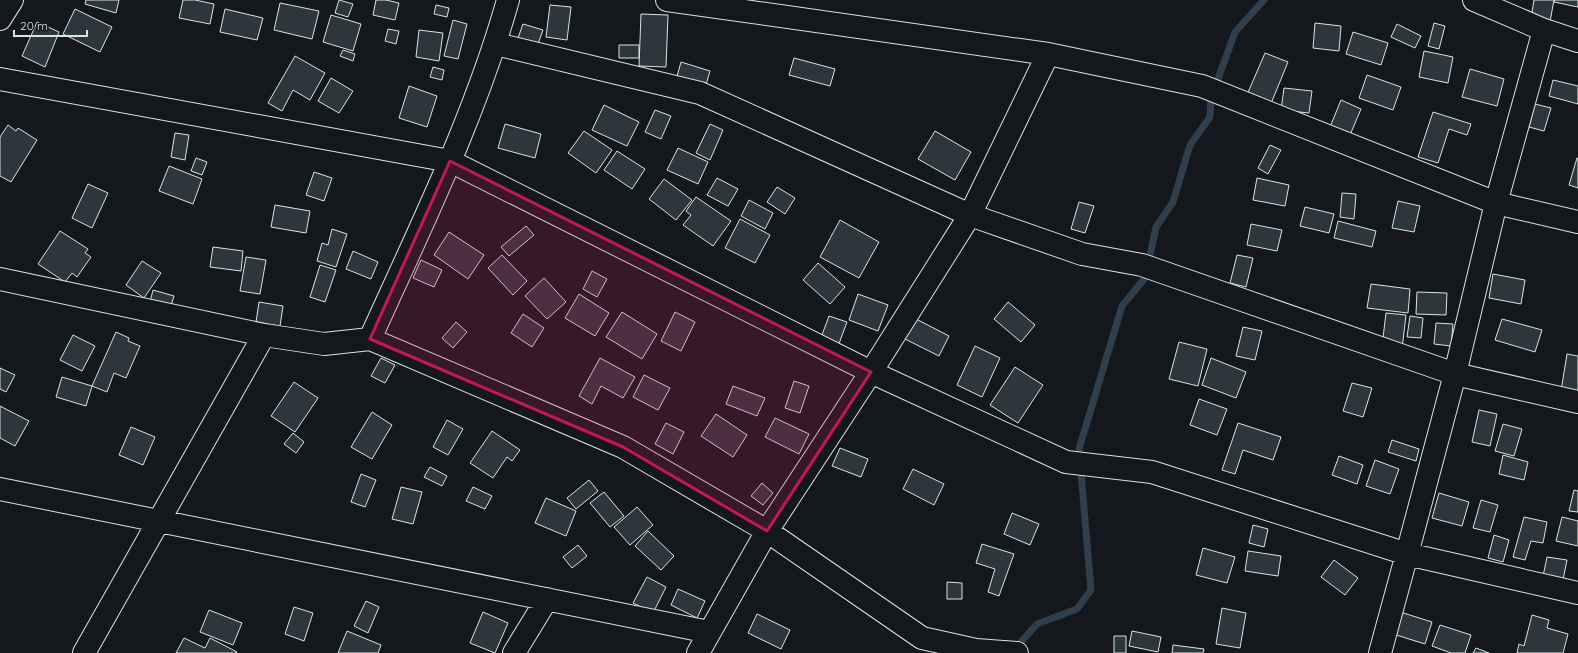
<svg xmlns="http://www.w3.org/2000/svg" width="1578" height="653" font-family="Quicksand,sans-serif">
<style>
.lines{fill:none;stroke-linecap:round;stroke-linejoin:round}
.stream{stroke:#2f3f4d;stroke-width:7}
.building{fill:#2c363c;stroke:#d8e6dc}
.minor-casing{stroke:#d8e6dc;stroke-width:24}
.minor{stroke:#14181c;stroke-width:22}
.marked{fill:#c2185b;fill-opacity:0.2;stroke:#c2185b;stroke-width:3;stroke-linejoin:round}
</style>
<rect width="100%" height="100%" fill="#14181c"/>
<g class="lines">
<path class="stream" d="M1015,649L1037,624L1077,609L1091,590L1079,449L1122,306L1145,278L1156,227L1173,202L1190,145L1210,117L1211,98L1235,32L1264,0"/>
</g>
<path class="building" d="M86,0H119L116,13L85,4Z
M183,0H195L214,4L210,24L179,18Z
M339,0L353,4L348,17L335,13Z
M376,0H386L399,3L395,20L373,15Z
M1534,0H1554L1549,27L1530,24Z
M1555,0H1578V7L1554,2Z
M280,3L319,11L312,39L274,30Z
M436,5L449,8L447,17L434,14Z
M550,5L571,7L567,40L546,37Z
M75,9L112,27L100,52L63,34Z
M225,9L263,18L257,40L220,32Z
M641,14L668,15L666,67L639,66Z
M331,15L361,24L353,51L323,42Z
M453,20L467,24L458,59L444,56Z
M37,22L59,32L45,67L22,56Z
M1315,23L1341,26L1339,51L1313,48Z
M1434,23L1445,26L1439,49L1428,46Z
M523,24L543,30L538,44L518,38Z
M1397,24L1421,36L1415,48L1391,37Z
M388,29L399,31L396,44L385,41Z
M419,30L443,33L439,61L416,57Z
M1353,32L1388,43L1381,65L1346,54Z
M619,45H639V58H619Z
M343,50L355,54L353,61L340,56Z
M1424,51L1453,57L1448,83L1419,77Z
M1265,53L1288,62L1270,106L1246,97Z
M295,56L325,73L310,100L293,90L282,111L268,103Z
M794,58L835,69L830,86L789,75Z
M681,62L710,71L705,88L676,80Z
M433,67L444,70L442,80L430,77Z
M1470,69L1504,79L1497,106L1462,97Z
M1367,75L1401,87L1393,110L1359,98Z
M331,78L353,91L339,113L318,101Z
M1553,80L1578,86V104L1549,96Z
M409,86L437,96L427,127L399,118Z
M1284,88L1312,91L1309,113L1281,110Z
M1341,100L1361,109L1350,135L1330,127Z
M1535,104L1551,108L1544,131L1529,127Z
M604,105L639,122L627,146L592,130Z
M655,110L671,116L661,139L645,132Z
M1433,112L1471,124L1467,135L1449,129L1438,163L1418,157Z
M505,124L541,134L535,158L498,148Z
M710,124L723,130L710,160L696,153Z
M8,125L16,131L18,128L37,140L11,182L0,176V137Z
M584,131L612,150L596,173L568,153Z
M935,131L971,152L955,180L918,159Z
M175,133L189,135L185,160L171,157Z
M1270,145L1281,150L1268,174L1258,168Z
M678,148L708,162L698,184L667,170Z
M617,151L645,169L632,189L604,170Z
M196,158L207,162L202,175L191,171Z
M1577,158H1578V188L1569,185Z
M169,166L202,179L193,204L159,191Z
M314,172L332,178L324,201L306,195Z
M717,178L738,189L728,206L707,195Z
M1257,178L1289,185L1285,206L1253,200Z
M664,179L692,200L676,220L649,199Z
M88,184L108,193L92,228L72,218Z
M777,187L795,198L785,214L767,202Z
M1342,193L1356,194L1354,219L1340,217Z
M696,197L731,221L713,246L683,225L691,215L686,211Z
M749,200L773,213L765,229L741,216Z
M1398,201L1420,206L1414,232L1392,228Z
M1079,202L1094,206L1085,233L1071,229Z
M275,205L310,211L306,233L271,227Z
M1305,207L1334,214L1329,233L1300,226Z
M740,219L770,235L755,263L725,248Z
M840,220L879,242L859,278L820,257Z
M1338,221L1376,231L1372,247L1334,238Z
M1251,224L1282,230L1277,251L1247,245Z
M526,226L534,235L509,256L501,247Z
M332,229L347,234L336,267L317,261L322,243L328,245Z
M60,231L88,249L85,253L91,257L77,277L72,273L65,282L38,264Z
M449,232L484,255L468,279L434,255Z
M213,247L243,251L241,271L210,267Z
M353,251L378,262L371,279L346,269Z
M502,255L527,281L513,295L488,268Z
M1237,255L1253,258L1246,287L1230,283Z
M246,257L266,260L260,294L240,291Z
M421,260L442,270L434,287L413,278Z
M142,261L161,273L144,298L126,285Z
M818,263L845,287L830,304L803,280Z
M320,265L336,270L325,302L310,297Z
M592,271L607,279L597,297L583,289Z
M1493,274L1525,280L1521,304L1489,298Z
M544,278L566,302L547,319L525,296Z
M1371,284L1410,289L1408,313L1367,308Z
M153,290L174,296L169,312L149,306Z
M1417,292L1447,293L1446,315L1416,314Z
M579,294L609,313L595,336L565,318Z
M858,294L888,305L878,331L849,320Z
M259,302L283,306L280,326L256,322Z
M1008,302L1035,325L1021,342L994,319Z
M622,312L657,334L642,359L606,337Z
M675,312L695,322L681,351L661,341Z
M1386,313L1406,315L1402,349L1382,346Z
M523,314L544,328L532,347L511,333Z
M829,316L847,322L837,349L819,343Z
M1410,316L1423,318L1421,338L1407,337Z
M916,319L949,336L939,356L905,339Z
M1502,319L1542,330L1535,352L1495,340Z
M456,322L467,332L453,348L442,338Z
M1436,323L1453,324L1451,346L1434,344Z
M1243,327L1262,331L1255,360L1236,356Z
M116,332L129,338L128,341L140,346L126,378L114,373L107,392L92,386Z
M73,335L95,346L82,371L60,360Z
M1179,342L1207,349L1198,386L1169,379Z
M975,346L1000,358L982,397L957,385Z
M1567,354L1578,356V394L1561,391Z
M381,358L395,365L385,383L371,376Z
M600,358L635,377L623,398L601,386L592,404L579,396Z
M1211,358L1246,372L1236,398L1202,385Z
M1015,367L1043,385L1018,423L990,405Z
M0,368L15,375L6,392L0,389Z
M644,375L670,388L658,410L633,397Z
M62,377L92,386L86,406L56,397Z
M794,381L809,386L800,413L785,408Z
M294,382L318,398L295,432L271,416Z
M1352,383L1372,388L1363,417L1343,411Z
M733,386L765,398L757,416L726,404Z
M1199,399L1227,409L1217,435L1190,425Z
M0,406L29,421L15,446L0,438Z
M1479,410L1497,414L1490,446L1472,442Z
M372,412L392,425L372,459L351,447Z
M716,414L747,435L733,457L701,436Z
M775,418L809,434L799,454L765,437Z
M447,420L463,429L448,455L433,447Z
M666,423L684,432L673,454L655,444Z
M1238,423L1281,437L1273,460L1243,450L1235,474L1222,470Z
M1503,424L1522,429L1514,456L1495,451Z
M131,427L155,437L143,465L119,455Z
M492,431L520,450L512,461L507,457L493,478L470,463Z
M293,433L304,442L296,453L284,444Z
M1392,440L1419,449L1416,461L1388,452Z
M840,448L868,459L861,477L832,466Z
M1503,455L1528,462L1524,480L1499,474Z
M1339,456L1363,465L1357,484L1332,475Z
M1375,460L1399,469L1390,494L1366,486Z
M430,467L447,476L442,486L424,477Z
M913,469L944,484L934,505L903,489Z
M361,474L376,480L365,507L351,502Z
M589,480L598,491L576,509L567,498Z
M762,483L773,493L763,505L751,496Z
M401,487L422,492L413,524L392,519Z
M473,487L492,496L485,509L466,501Z
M1574,490L1578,491V512L1569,511Z
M604,492L624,516L610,527L590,503Z
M1439,493L1469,502L1462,526L1432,518Z
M546,498L576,511L566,536L535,523Z
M1481,500L1498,505L1490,532L1473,528Z
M637,507L653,525L630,545L614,527Z
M1012,513L1039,524L1030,545L1004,534Z
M1524,517L1547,522L1543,543L1531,541L1525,560L1513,557Z
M1562,517L1578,521V546L1556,541Z
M1253,525L1268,529L1264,547L1249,543Z
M648,531L674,556L661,570L635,546Z
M1494,535L1509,540L1503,562L1488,558Z
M982,544L1014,554L999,596L988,592L995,569L976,563Z
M578,545L587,556L572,568L563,557Z
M1203,548L1235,557L1227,583L1196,575Z
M1248,551L1281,556L1278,576L1245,571Z
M1547,557L1567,560L1562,585L1542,581Z
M1334,560L1358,578L1345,595L1321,577Z
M647,577L666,587L653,613L633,603Z
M947,582L962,583V599H947Z
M678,589L705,601L697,618L671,605Z
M366,601L379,607L368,633L354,626Z
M294,607L313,613L304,641L285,634Z
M1222,608L1246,613L1240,648L1216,644Z
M209,610L242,623L233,645L200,632Z
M1397,611L1432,622L1425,644L1390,633Z
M483,612L508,623L495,653L470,643Z
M757,614L790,630L781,649L748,633Z
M1532,615L1549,620L1547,628L1568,634L1563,653H1517L1519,644L1524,646Z
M1440,625L1471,635L1465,653H1451L1432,646Z
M347,631L381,645L378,653H338Z
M1132,631L1161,637L1158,652L1129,646Z
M1114,636H1126V653H1114Z
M184,638L205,648L210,638L237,652L236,653H176Z
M1173,645L1204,649L1203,653H1172Z
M1476,648L1489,653H1473Z"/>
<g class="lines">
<defs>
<path id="minor" d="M667,0L1048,54L1202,86L1496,203L1578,222
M1474,0L1544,30L1578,41
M0,19L12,0
M496,44L700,93L970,215L1082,254L1142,265L1455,374L1578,402
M0,79L450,161L871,372L1066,462L1152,472L1407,554L1578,593
M0,279L264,335L324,344L370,339L623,447L767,531L922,638L976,650L980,653
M370,339C420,228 475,117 508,0
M0,489L709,632
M976,650L1017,653
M84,653L264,335
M514,653L547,599
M698,653L767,531L871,372L970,215L1048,54
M1380,653L1407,554L1455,374L1496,203L1544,30"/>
</defs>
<use href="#minor" class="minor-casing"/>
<use href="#minor" class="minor"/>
</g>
<path class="marked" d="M450,161L871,372L767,531L623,447L370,339Z"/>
<path d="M14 30v6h73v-6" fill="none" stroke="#d8e6dc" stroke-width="2"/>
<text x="20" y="30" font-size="12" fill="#d8e6dc" stroke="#14181c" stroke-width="3" paint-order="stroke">20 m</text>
</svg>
